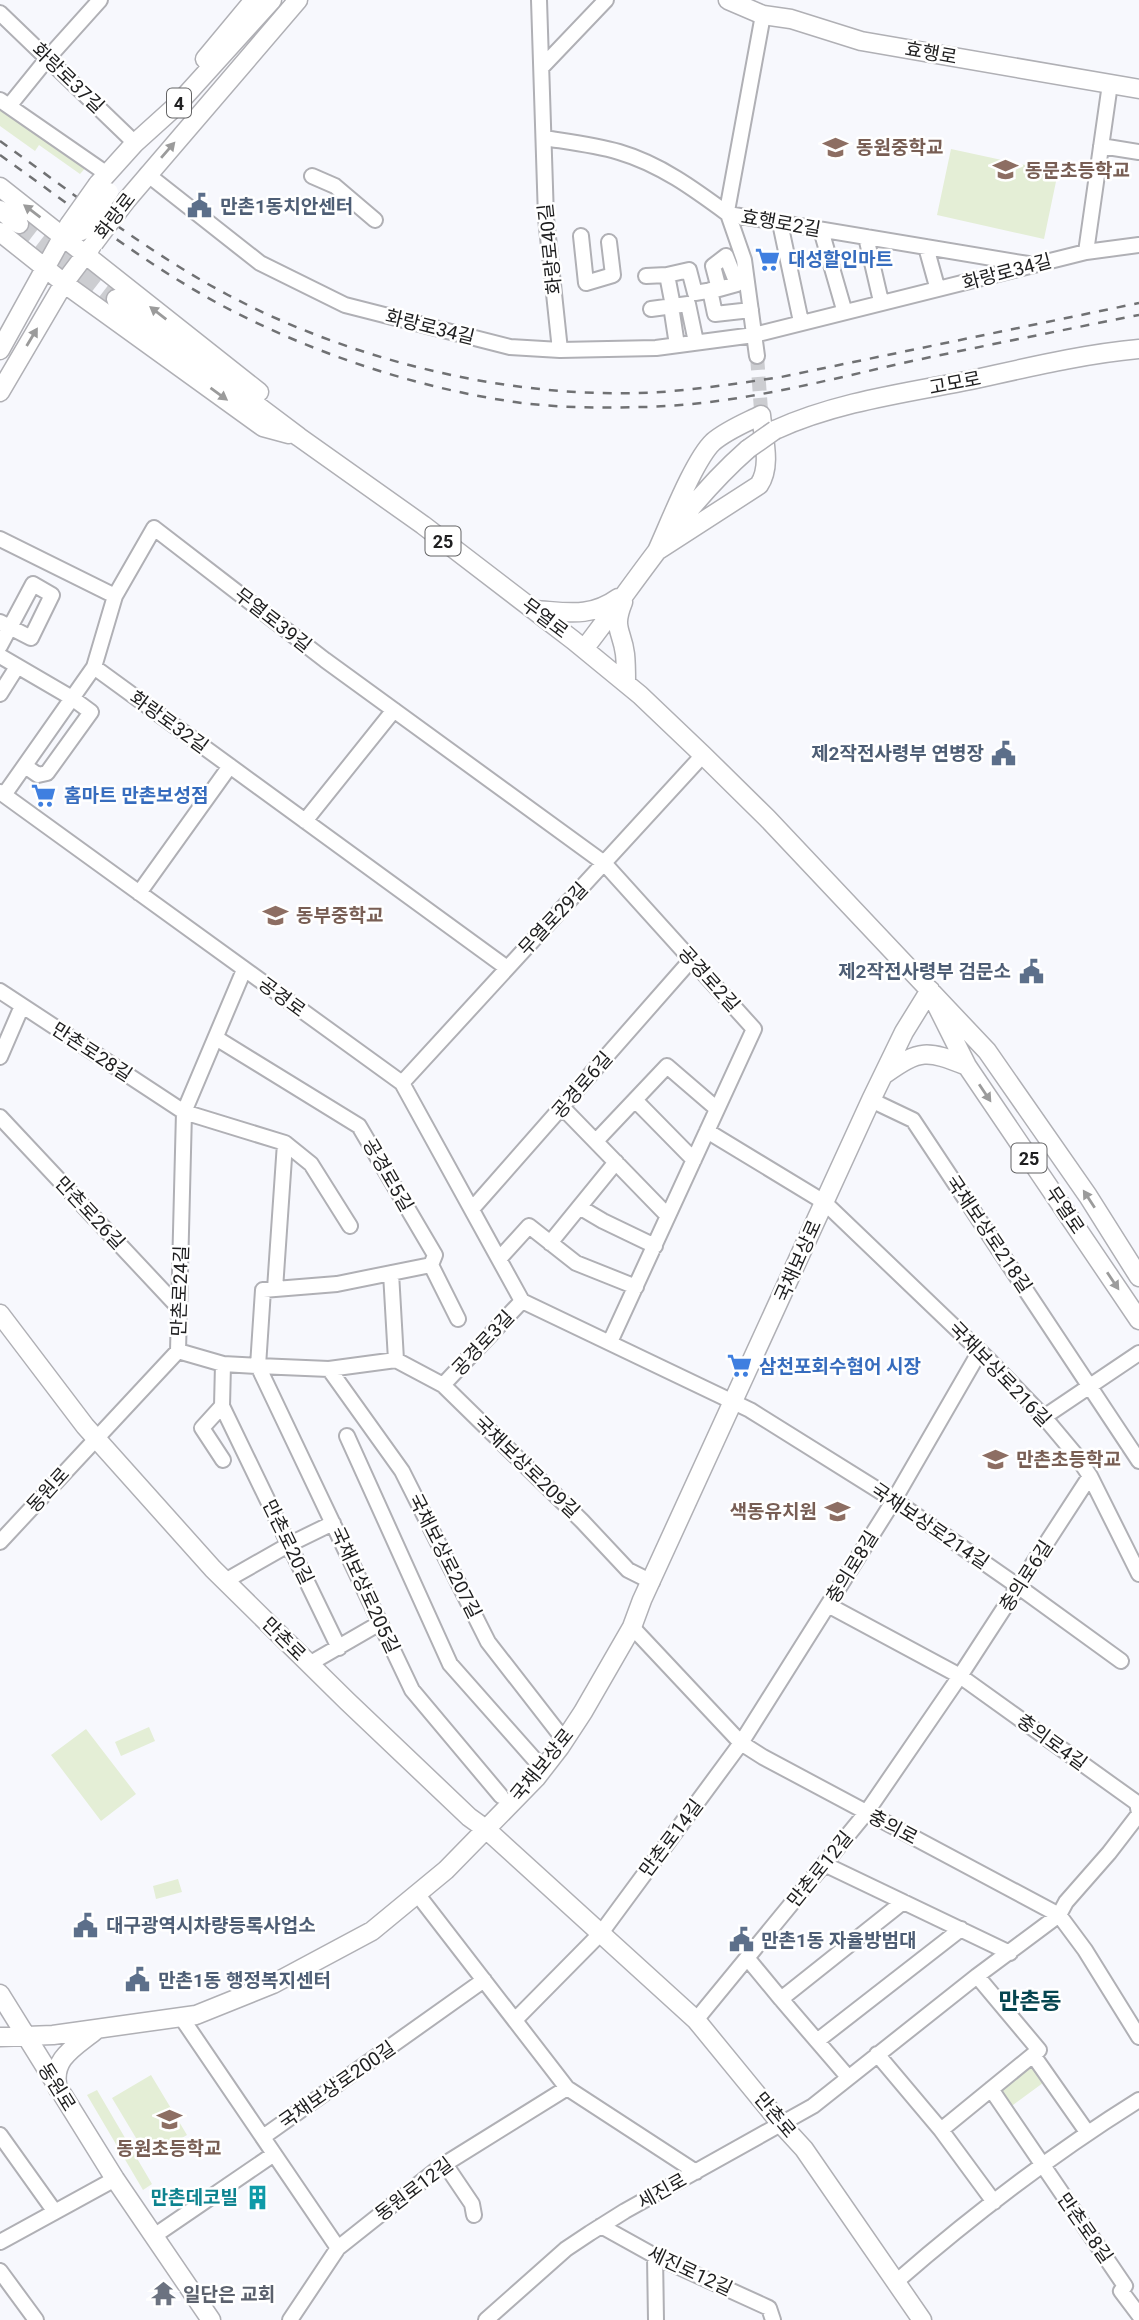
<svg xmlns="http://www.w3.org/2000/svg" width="1139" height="2320" font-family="Roboto,'Noto Sans KR',sans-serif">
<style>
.green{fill:#e4eed6}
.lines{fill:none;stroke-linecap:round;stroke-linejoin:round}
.minor-tunnel{stroke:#cccdd1;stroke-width:14;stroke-dasharray:14 7;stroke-linecap:butt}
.major-tunnel{stroke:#cccdd1;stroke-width:18;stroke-dasharray:18 9;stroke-linecap:butt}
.minor-casing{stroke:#b0b0b5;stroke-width:18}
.major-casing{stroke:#b0b0b5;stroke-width:21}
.minor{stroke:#fff;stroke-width:14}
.major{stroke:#fff;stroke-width:18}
.rail{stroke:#707173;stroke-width:2.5;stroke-dasharray:9 9;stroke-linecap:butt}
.major-bridge-casing{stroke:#b0b0b5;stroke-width:21;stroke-linecap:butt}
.major-bridge{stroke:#fff;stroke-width:18}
.oneway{fill:#9b9b9b}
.labels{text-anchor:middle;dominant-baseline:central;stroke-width:5;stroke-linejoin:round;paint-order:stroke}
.shield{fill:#fff;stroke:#636364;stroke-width:2}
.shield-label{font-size:18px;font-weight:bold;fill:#202021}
.street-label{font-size:19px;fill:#202021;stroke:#fff}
.education-label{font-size:19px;font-weight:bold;fill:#785e54;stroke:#fff;text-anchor:start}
.service-label{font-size:19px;font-weight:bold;fill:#4e5e75;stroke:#fff;text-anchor:start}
.shop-label{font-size:19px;font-weight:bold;fill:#366cbe;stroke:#fff;text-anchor:start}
.culture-label{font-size:19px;font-weight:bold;fill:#0d838f;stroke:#fff;text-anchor:end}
.worship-label{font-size:19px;font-weight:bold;fill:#5b616d;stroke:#fff;text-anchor:start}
.quarter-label{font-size:23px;font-weight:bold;fill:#064550;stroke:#fff}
</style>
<rect width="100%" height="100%" fill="#f7f8fd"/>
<path class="green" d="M0,106L87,166L80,174L39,145L35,151L0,126Z
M951,149L1058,172L1044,239L937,215Z
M149,1727L155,1741L121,1756L115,1742Z
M86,1729L136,1794L101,1821L51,1755Z
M178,1879L182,1892L156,1899L153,1886Z
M1032,2060L1047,2080L1009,2108L996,2089Z
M151,2075L187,2135L148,2158L112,2098Z
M97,2090L152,2184L143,2190L87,2095Z"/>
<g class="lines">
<path class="minor-tunnel" d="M757,356L761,410"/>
<path class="major-tunnel" d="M19,224L116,299"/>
<defs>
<path id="minor" d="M539,0L546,218L560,350
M0,13L135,143
M542,67L606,0
M0,100L107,174
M9,106L47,59L100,0
M544,138C569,142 595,145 619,152C660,164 694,189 728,214L1028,264
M1101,146L1139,152
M147,174L260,263L345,305L510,347L560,350L656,348L754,335L1086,252L1139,245
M312,176L335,186L375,220
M780,223L800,317
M821,230L843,306
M581,236L586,283L613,275L609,242
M866,237L880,297
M926,247L936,283
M1086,252L1110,84
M667,275L689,270L695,293L719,289L713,266L726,256L737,284L719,289
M646,276L667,275L673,306
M710,290L715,314L751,310
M671,306L677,345
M651,309L688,304L696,342
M757,356L744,260L727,211L763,15
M0,539L115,596L94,667L4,795
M115,596L154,528L325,660L604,863L754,1029L610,1342
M0,622L31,638L52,595L33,584L0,646
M0,656L72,698L91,712L47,773L38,775L25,766
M94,667L507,968
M0,694L17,667
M0,792L402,1083L522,1301L750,1410L894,1500L1019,1587L1121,1661
M305,821L394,710
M139,893L230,766
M0,991L184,1112L285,1143L311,1164L350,1226
M216,1038L359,1126L435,1255L431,1265L458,1319
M0,1057L22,1006
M402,1083L703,755
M635,1100L694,1160
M871,1100L913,1120L1139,1461
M562,1107L668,1216
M0,1117L180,1309
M707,1131L824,1202L989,1360L1044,1417L1075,1454L1090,1476L1139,1574
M596,1141L667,1066L717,1109
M581,1208L603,1221L655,1246
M472,1209L691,960
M550,1243L616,1162
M499,1259L529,1226L576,1263L636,1287
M431,1265L337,1284L263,1290L258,1366L412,1690L501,1796
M391,1273L396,1360
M275,1289L285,1143
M178,1351L223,1364L258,1366L329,1369L396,1360L443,1385L582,1521L628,1570L652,1582
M223,1364L222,1406L339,1648
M329,1369L402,1471L488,1642L565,1741
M443,1385L522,1301
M222,1406L202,1428L223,1460
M1044,1417L1139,1353
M347,1436L450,1664L543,1769
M0,1542L178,1351L184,1112L244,970
M225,1581L290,1544L333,1523
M828,1605L960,1676L1137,1803L1139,1813
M632,1627L741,1743L763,1757L1059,1915L1085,1950L1139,2037
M309,1664L380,1623
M824,1864L1010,1953
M418,1895L567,2088L696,2172
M748,1959L781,1999L903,1902
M781,1999L817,2041
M181,2017L338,2248
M515,2020L601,1933L741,1743L894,1500L980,1351
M696,2020L866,1813L960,1676L1090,1476
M877,2054L941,2130L994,2202
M1033,2055L1087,2132
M848,2077L817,2041L961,1929
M991,2089L1125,2286L1121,2291L1139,2315
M941,2130L1039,2050L977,1976
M0,2135L55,2212
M263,2137L484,1980
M445,2164L472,2204L474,2215
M601,2226L655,2256L769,2308L773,2320
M154,2236L274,2154
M0,2242L115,2179
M655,2256L656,2320
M0,2271L36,2320
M897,2281C973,2215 1054,2153 1139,2100
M290,2320L338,2248L440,2167L567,2088
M486,2320L566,2249L590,2233L625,2211L813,2106L977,1976L1059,1915L1066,1902L1109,1853L1139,1814"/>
<path id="major" d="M728,0L763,15L791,19L861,41L1139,89
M205,59L254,0
M98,184L135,143L176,106L272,0
M0,187L259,392
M125,202L298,0
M0,210L19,224
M0,232L69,287L263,427L289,434
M116,299L299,437L423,525L573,640L640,695L703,755L767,818L987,1051L1088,1196L1139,1277
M0,350L69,225
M0,392L64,283L91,247
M761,415C763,437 772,466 759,485L657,551C669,525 694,460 713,442C727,430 745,423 761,415Z
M775,430C836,402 905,393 971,380C1026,368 1083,354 1139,349
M623,602C612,629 622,630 625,654C626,663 626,674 626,683
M535,610C567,612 590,618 618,598
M584,649C637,581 683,506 748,449
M937,1006L967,1066L1139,1320
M885,1074C920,1049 927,1050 967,1066
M0,1314L85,1426L213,1569L347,1701L469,1817L487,1830L696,2020L782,2125L804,2149L922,2320
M0,1994L115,2179L211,2320
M0,2037L53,2035L196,2015L273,1984L372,1931L446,1870L536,1778L560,1747L583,1712L632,1627L642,1600L871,1100L904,1032L930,990
M58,2089C50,2059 75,2047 96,2030"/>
</defs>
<use href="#minor" class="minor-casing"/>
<use href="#major" class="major-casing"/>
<use href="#minor" class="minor"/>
<use href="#major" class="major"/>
<path class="rail" d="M0,141C74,194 147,252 228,295C355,362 516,401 661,392C701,389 741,383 781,377L1139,303
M0,155C72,206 143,263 221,305C309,352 416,388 515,402C557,408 601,408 643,407C735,405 823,381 912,361C988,345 1063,330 1139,315"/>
<defs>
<path id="major-bridge" d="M69,225L98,184
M81,231L109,192
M94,243L125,202
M748,449L775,430"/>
</defs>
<use href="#major-bridge" class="major-bridge-casing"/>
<use href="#major-bridge" class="major-bridge"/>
</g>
<defs><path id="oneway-solid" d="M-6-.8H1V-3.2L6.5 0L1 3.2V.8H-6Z" transform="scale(1.75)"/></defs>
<g class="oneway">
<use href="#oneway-solid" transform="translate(168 150) rotate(-49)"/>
<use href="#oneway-solid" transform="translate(32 211) rotate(-143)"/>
<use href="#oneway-solid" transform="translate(158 313) rotate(-142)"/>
<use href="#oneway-solid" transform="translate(32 337) rotate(-59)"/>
<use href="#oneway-solid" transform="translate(219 394) rotate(36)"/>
<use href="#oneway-solid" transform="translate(985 1093) rotate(56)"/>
<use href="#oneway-solid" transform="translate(1089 1199) rotate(-123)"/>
<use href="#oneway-solid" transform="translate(1113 1281) rotate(56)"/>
</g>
<defs>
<symbol id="school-bare" viewBox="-9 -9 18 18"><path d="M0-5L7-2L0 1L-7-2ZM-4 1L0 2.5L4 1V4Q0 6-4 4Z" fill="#8d6e63" stroke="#fff" stroke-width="2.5" paint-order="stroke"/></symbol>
<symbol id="civic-bare" viewBox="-9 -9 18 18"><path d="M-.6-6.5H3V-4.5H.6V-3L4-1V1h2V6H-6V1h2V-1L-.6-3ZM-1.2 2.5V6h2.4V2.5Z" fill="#5c6f8a" stroke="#fff" stroke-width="2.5" paint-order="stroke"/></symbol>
<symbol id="supermarket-bare" viewBox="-9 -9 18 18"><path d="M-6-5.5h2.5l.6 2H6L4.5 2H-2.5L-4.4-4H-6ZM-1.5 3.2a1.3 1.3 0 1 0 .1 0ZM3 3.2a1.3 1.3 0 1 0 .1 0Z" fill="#3f7fe0" stroke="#fff" stroke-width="2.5" paint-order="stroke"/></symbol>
<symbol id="building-bare" viewBox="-9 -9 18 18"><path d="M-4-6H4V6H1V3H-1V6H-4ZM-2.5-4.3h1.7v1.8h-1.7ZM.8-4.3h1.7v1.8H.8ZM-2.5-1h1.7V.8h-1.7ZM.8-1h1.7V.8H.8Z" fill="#0f9aa8" stroke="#fff" stroke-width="2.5" paint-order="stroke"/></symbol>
<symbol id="temple-bare" viewBox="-9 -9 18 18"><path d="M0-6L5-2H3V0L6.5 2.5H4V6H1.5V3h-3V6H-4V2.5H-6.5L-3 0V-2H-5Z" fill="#6b7280" stroke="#fff" stroke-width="2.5" paint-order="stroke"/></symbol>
</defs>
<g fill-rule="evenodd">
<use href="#school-bare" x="818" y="130" width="35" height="35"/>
<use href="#school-bare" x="988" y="152" width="35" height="35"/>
<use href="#civic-bare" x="182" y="188" width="35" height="35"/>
<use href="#supermarket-bare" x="750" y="242" width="35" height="35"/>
<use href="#civic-bare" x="986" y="736" width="35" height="35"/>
<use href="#supermarket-bare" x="26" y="778" width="35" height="35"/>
<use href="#school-bare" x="258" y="898" width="35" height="35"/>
<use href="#civic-bare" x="1014" y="954" width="35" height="35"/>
<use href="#supermarket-bare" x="722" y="1348" width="35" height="35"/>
<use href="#school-bare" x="978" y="1442" width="35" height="35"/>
<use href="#school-bare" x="820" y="1494" width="35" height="35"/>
<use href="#civic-bare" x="68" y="1908" width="35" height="35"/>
<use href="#civic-bare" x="724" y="1922" width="35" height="35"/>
<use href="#civic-bare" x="120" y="1962" width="35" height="35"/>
<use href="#school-bare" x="152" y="2102" width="35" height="35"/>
<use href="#building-bare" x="240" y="2180" width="35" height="35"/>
<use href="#temple-bare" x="146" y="2276" width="35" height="35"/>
</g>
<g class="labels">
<g class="shield">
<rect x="167" y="88.5" width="24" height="29" rx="5"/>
<rect x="425.5" y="526.5" width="35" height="29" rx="5"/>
<rect x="1011.5" y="1143.5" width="35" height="29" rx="5"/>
</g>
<g class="shield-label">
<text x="179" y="103">4</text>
<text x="443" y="541">25</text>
<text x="1029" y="1158">25</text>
</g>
<g class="street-label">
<text transform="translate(931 53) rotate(10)">효행로</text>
<text transform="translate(68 78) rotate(44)">화랑로37길</text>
<text transform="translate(115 216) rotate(-52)">화랑로</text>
<text transform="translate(781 223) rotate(10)">효행로2길</text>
<text transform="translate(550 249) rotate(-96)">화랑로40길</text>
<text transform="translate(1007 272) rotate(-15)">화랑로34길</text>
<text transform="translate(430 327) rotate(14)">화랑로34길</text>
<text transform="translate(955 383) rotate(-11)">고모로</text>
<text transform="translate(545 618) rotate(37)">무열로</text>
<text transform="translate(273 620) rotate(38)">무열로39길</text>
<text transform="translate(169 722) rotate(36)">화랑로32길</text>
<text transform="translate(553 919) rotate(-47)">무열로29길</text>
<text transform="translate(709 979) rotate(48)">공경로2길</text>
<text transform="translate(282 997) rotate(36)">공경로</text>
<text transform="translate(92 1052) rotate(33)">만촌로28길</text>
<text transform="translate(582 1085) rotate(-49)">공경로6길</text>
<text transform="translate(388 1175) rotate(60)">공경로5길</text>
<text transform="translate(1065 1210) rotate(56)">무열로</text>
<text transform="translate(90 1213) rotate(47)">만촌로26길</text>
<text transform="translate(989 1234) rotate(56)">국채보상로218길</text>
<text transform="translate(798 1261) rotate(-66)">국채보상로</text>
<text transform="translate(180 1291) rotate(-88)">만촌로24길</text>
<text transform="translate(483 1343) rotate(-47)">공경로3길</text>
<text transform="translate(1000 1374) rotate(46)">국채보상로216길</text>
<text transform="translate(527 1467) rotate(44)">국채보상로209길</text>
<text transform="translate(48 1490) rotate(-48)">동원로</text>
<text transform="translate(930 1526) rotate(34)">국채보상로214길</text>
<text transform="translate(288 1542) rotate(64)">만촌로20길</text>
<text transform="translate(445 1556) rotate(63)">국채보상로207길</text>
<text transform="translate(852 1567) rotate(-58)">충의로8길</text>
<text transform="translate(1026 1576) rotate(-57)">충의로6길</text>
<text transform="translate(365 1590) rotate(65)">국채보상로205길</text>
<text transform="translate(284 1639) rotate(45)">만촌로</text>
<text transform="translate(1052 1742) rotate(36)">충의로4길</text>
<text transform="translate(542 1765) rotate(-51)">국채보상로</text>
<text transform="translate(893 1827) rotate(28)">충의로</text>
<text transform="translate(671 1838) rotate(-53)">만촌로14길</text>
<text transform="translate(820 1869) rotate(-51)">만촌로12길</text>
<text transform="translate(337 2085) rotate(-35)">국채보상로200길</text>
<text transform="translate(57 2087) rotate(58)">동원로</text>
<text transform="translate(775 2115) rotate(50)">만촌로</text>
<text transform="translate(414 2189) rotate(-37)">동원로12길</text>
<text transform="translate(662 2191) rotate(-29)">세진로</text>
<text transform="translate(1085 2228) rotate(55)">만촌로8길</text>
<text transform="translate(690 2271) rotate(25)">세진로12길</text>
</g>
<g class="education-label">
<text x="856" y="147">동원중학교</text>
<text x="1025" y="170">동문초등학교</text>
<text x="296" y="915">동부중학교</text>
<text x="1016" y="1459">만촌초등학교</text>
<text x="817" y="1511" text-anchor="end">색동유치원</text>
<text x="169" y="2148" text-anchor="middle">동원초등학교</text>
</g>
<g class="service-label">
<text x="220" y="206">만촌1동치안센터</text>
<text x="984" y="753" text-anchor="end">제2작전사령부 연병장</text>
<text x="1011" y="971" text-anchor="end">제2작전사령부 검문소</text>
<text x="106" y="1925">대구광역시차량등록사업소</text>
<text x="761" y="1940">만촌1동 자율방범대</text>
<text x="158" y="1980">만촌1동 행정복지센터</text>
</g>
<g class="shop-label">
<text x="788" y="259">대성할인마트</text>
<text x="64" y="795">홈마트 만촌보성점</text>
<text x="759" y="1366">삼천포회수협어 시장</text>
</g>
<g class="culture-label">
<text x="238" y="2197">만촌데코빌</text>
</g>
<g class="worship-label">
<text x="183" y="2294">일단은 교회</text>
</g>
<g class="quarter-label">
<text x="1030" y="2001">만촌동</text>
</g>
</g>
</svg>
